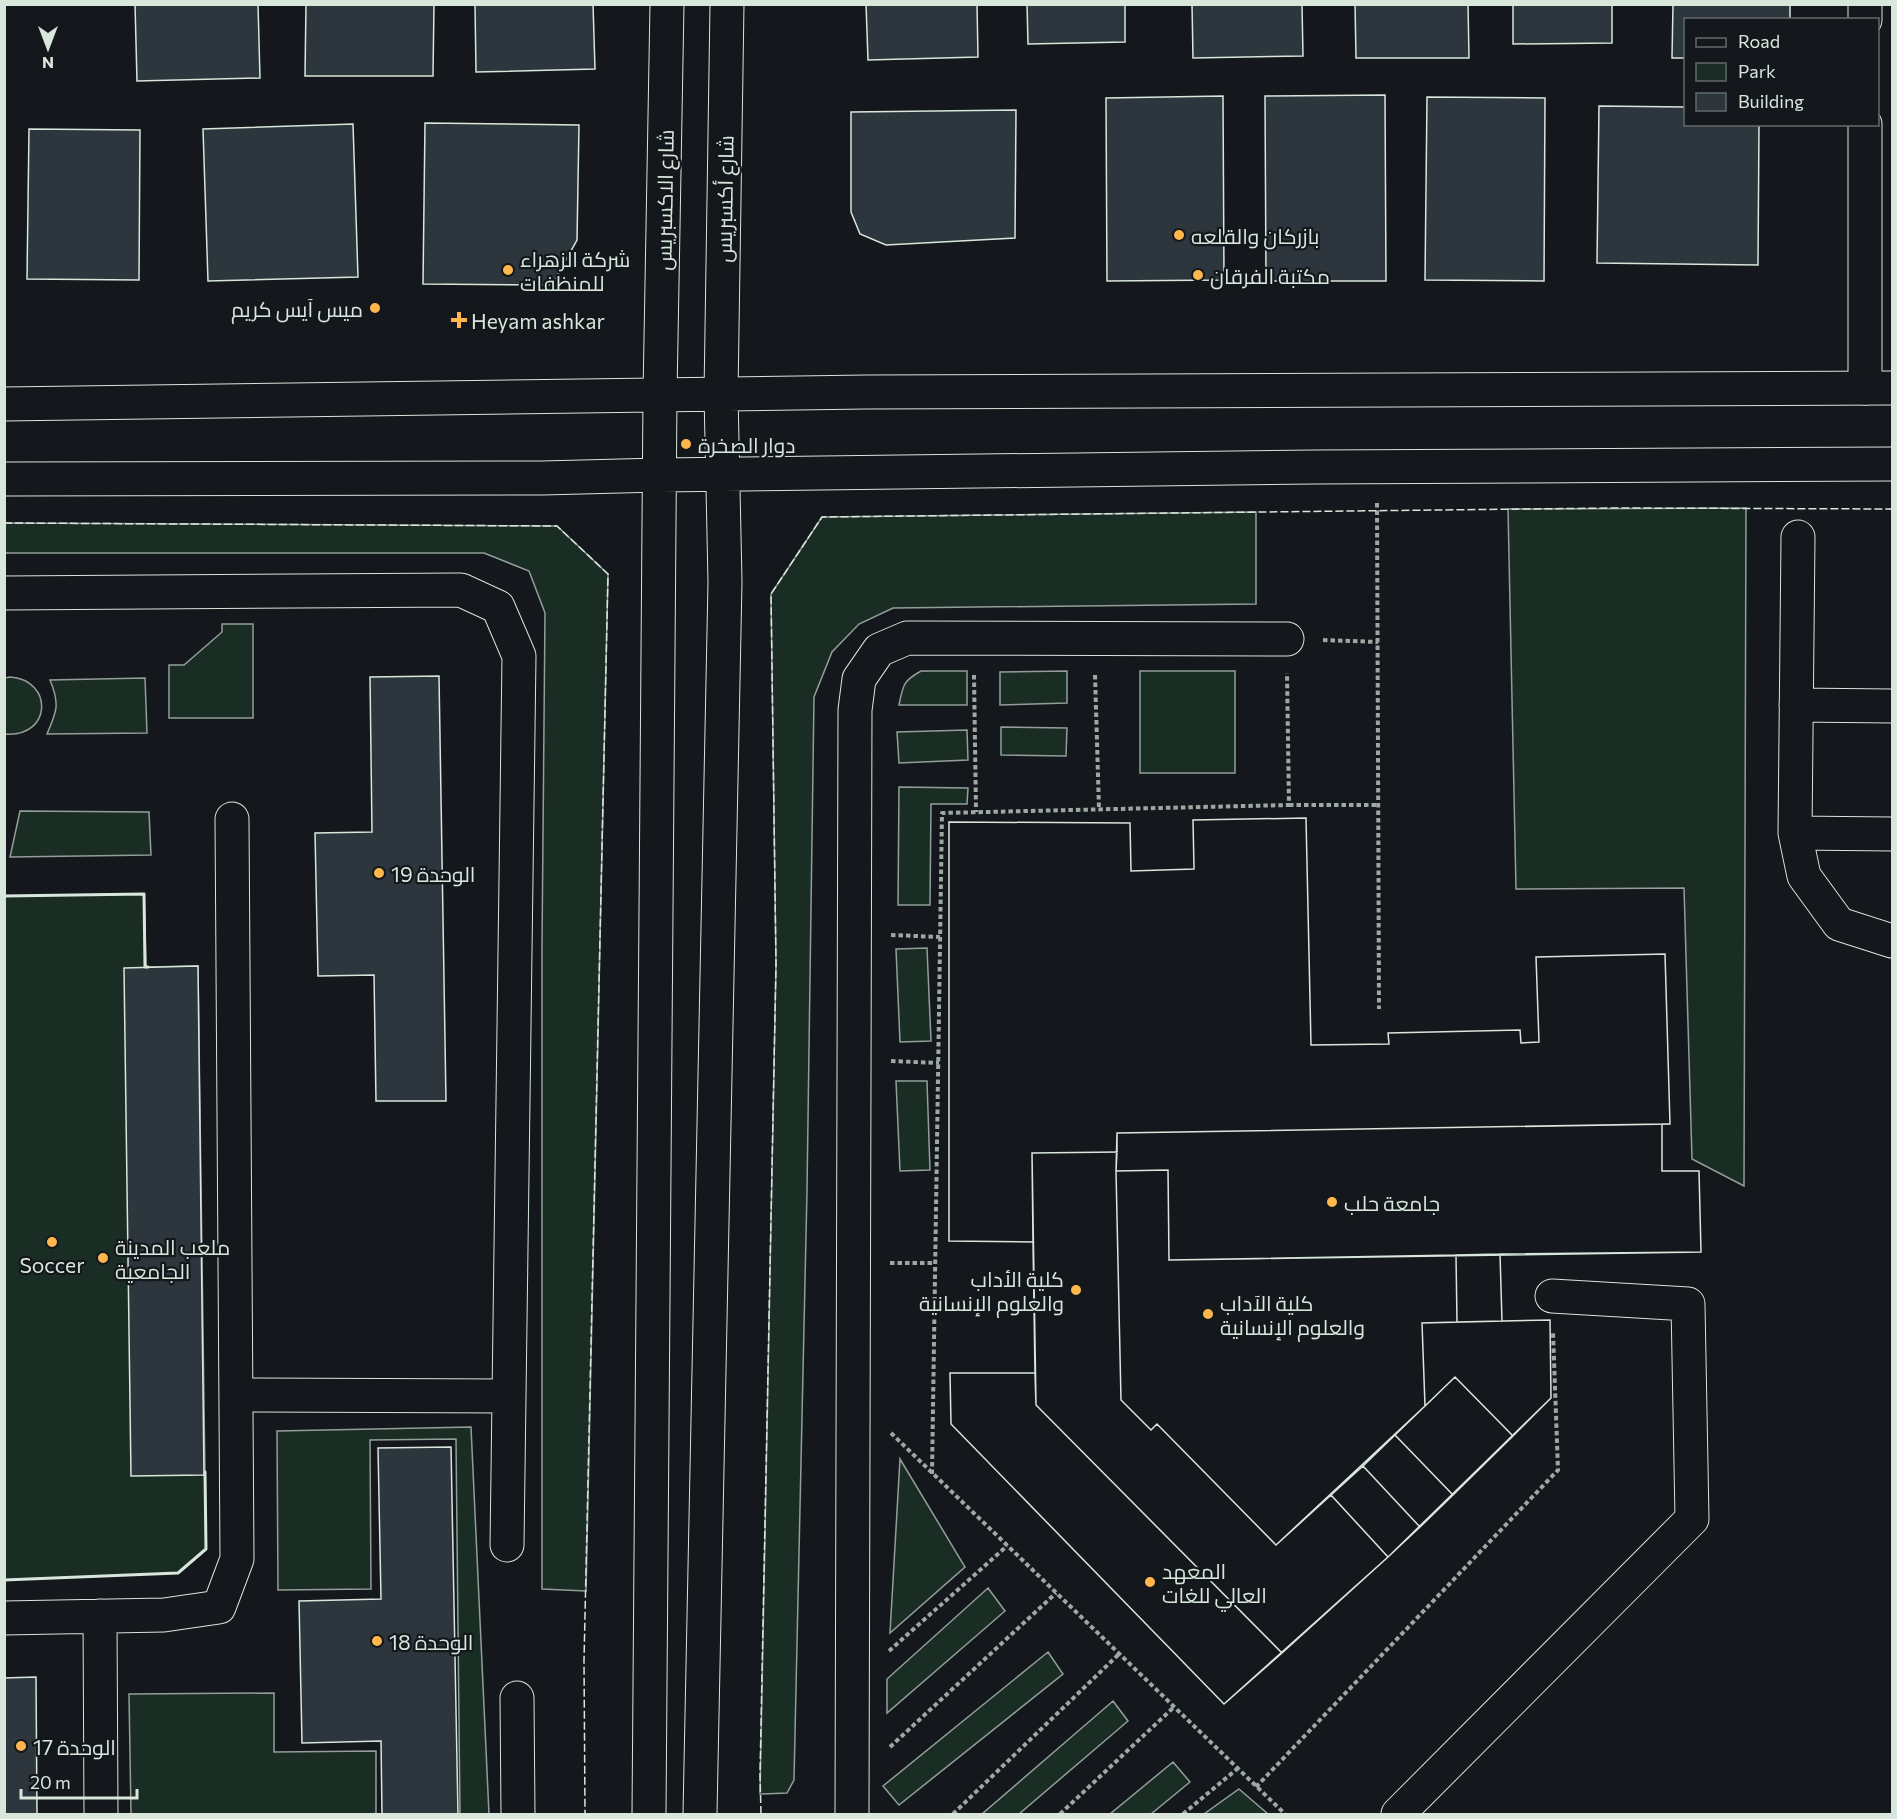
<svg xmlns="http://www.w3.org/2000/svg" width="1897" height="1819" font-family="Commissioner,Cairo,sans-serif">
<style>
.green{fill:#1a2d24;stroke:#939e99;stroke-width:1.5}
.building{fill:#2c363c;stroke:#d8e6dc;stroke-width:1.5;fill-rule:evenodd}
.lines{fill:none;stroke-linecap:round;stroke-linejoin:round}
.minor-casing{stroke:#d8e6dc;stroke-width:35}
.major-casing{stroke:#d8e6dc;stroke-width:35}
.path{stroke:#9da8a2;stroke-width:4;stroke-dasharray:4.5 3;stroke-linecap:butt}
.minor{stroke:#14181c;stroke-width:33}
.major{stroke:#14181c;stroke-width:33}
.fence{stroke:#d8e6dc;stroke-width:1.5;stroke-dasharray:8 3;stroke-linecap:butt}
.wall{stroke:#d8e6dc;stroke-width:3}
.poi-dot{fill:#ffb74d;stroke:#14181c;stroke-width:2}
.labels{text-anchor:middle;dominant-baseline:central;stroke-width:4.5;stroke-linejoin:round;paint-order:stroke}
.street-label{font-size:21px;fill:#d8e6dc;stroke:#14181c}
.poi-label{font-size:21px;fill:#d8e6dc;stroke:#14181c;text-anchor:start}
</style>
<rect width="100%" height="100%" fill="#14181c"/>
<path class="green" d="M1746,508L1744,1186L1692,1159L1684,888L1516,889L1508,509Z
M1256,512V604L893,608L859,624L832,652L814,697L807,1191L794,1780L787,1793L760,1794L776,964L771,594L822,517Z
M5,523L557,526L608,574L586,1591L542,1589V946L545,613L529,571L484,553H5Z
M222,624H253V718H169V665H184L222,632Z
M921,671H967V705H899C903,685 903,681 921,671Z
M1067,671V703L1000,705V672Z
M1140,671H1235V773H1140Z
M10,677C54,680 52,738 5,734V678Z
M145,678L147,733L47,734C57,711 60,704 50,680Z
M1001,727L1067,728L1066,756L1001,755Z
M967,730L968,760L899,763L897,732Z
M899,787L968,788L967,804H931L930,905H898Z
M20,811L149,812L151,855L10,857Z
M144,894L146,967L198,966L206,1549L178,1573L5,1580L4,896Z
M927,948L931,1041L900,1042L896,949Z
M896,1081H927L930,1170L900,1171Z
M471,1427L489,1814H460L456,1439L370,1440L371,1589L278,1590L277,1431Z
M900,1459L965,1567L890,1633Z
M988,1588L1005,1611L887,1713V1679Z
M1048,1652L1063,1674L899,1805L883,1786Z
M274,1693V1752L376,1751V1814H131L129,1694Z
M1113,1701L1128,1721L1019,1814H982Z
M1173,1762L1190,1782L1151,1814H1110Z
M1239,1789L1268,1814H1204Z"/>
<path class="building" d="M135,4H258L260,78L137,81Z
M306,4H434L433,76H305Z
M475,4H593L595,69L476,72Z
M866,4H977L978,57L868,60Z
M1027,4H1125V42L1028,44Z
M1192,4H1302L1303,56L1193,58Z
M1355,4H1468L1469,58H1356Z
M1513,4H1612V43L1513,44Z
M1673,4H1790V20H1686V58H1672Z
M1385,95L1386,281H1266L1265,96Z
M1223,96L1224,280L1107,281L1106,98Z
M1427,97L1545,98L1544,281L1425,280Z
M1599,106L1686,107V124H1759L1758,265L1597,263Z
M1016,110L1015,238L886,245L860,234L851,212V112Z
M425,123L579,125L577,240L552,285L423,284Z
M353,124L358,277L208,281L203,129Z
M29,129L140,130L139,280L27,279Z
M439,676L446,1101H376L374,975L318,976L315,833L372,832L370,677Z
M1306,818L1311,1045L1389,1044L1388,1033L1520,1030L1521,1043L1539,1042L1536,957L1665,954L1670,1124H1662V1171H1699L1701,1252L1500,1254L1502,1321L1550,1320L1551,1398L1388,1557L1224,1704L951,1424L950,1373H1035L1033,1242L949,1241V822L1130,823L1131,871L1194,869L1193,820ZM1168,1170L1169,1260L1456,1255L1457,1322L1422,1323L1425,1406L1276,1545L1157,1424L1151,1430L1121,1400L1116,1171Z
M1306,818L1311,1045L1389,1044L1388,1033L1520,1030L1521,1043L1539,1042L1536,957L1665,954L1670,1124L1117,1133V1152L1032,1153L1033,1242L949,1241V822L1130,823L1131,871L1194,869L1193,820Z
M198,966L204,1475L131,1476L124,968Z
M1662,1124V1171H1699L1701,1252L1169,1260L1168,1170L1116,1171L1117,1133Z
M1117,1152L1116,1171L1121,1400L1151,1430L1157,1424L1276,1545L1331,1495L1388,1557L1282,1653L1036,1405L1032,1153Z
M1500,1254L1502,1321L1457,1322L1456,1255Z
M1550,1320L1551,1398L1513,1436L1455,1377L1425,1406L1422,1323Z
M950,1373H1035L1036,1405L1282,1653L1224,1704L951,1424Z
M1455,1377L1513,1436L1453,1495L1395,1435Z
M1395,1435L1453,1495L1420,1527L1363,1466Z
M451,1447L458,1814H382L381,1741L302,1743L299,1601L381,1599L378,1448Z
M1363,1466L1420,1527L1388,1557L1331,1495Z
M36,1677L37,1814H4V1678Z"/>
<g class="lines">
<defs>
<path id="minor" d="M1865,4V20
M1865,124V388
M721,394L727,4
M660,395L667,4
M1798,537L1795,833L1804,876L1839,924L1892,941
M4,593L461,590L498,607L519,656L507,1545
M1796,705L1892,706
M1795,833L1892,834
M236,1395L509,1396
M100,1616L101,1814
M4,1618L164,1615L219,1607L237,1559L232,819
M517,1698L518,1814
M852,1814L855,710L859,679L879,650L907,638L1287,639
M1398,1814L1692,1519L1688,1304L1552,1296"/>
<path id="major" d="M4,404L866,392L1892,388
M4,479L542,478L660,475L1314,467L1892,464
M649,1814L660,395
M700,1814L725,582L721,394"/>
</defs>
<use href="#minor" class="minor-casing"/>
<use href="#major" class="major-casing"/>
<path class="path" d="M1377,503L1379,1009
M1323,640L1378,642
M974,675L976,812
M1095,675L1099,809
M1289,805H1378
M891,935L940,937
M891,1061L939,1063
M890,1263H935
M891,1433L1285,1814
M932,1474L942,813L1289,805L1287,673
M889,1651L1007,1546
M890,1747L1056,1593
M1256,1787L1558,1470L1553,1332
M953,1814L1119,1654
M1060,1814L1174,1707
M1183,1814L1237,1769"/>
<use href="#minor" class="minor"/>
<use href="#major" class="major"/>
<path class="fence" d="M4,523L557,526L608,574L584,1661L585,1814
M761,1814L760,1775L776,964L771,594L822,517L1618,508L1892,509"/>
<path class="wall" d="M4,896L144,894L145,967H148
M4,1580L178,1573L206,1549L205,1472"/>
</g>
<g class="poi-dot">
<circle cx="1179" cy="235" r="6"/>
<circle cx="508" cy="270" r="6"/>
<circle cx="1198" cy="275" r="6"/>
<circle cx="375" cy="308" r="6"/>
<path d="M456 311h6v6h6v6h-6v6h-6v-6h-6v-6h6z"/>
<circle cx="686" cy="444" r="6"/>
<circle cx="379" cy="873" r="6"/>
<circle cx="1332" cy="1202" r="6"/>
<circle cx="52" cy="1242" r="6"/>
<circle cx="103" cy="1258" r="6"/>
<circle cx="1076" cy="1290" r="6"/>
<circle cx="1208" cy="1314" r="6"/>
<circle cx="1150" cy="1582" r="6"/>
<circle cx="377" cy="1641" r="6"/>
<circle cx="21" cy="1746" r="6"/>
</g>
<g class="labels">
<g class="street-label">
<text transform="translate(724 199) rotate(-89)">شارع أكسبريس</text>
<text transform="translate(664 200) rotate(-89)">شارع الاكسبريس</text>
</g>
<g class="poi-label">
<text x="1191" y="235">بازركان والقلعه</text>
<text x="520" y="258">شركة الزهراء<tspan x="520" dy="24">للمنظفات</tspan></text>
<text x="1210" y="275">مكتبة الفرقان</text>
<text x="363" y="308" text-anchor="end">ميس آيس كريم</text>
<text x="471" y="320">Heyam ashkar</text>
<text x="698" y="444">دوار الصخرة</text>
<text x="391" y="873">الوحدة 19</text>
<text x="1344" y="1202">جامعة حلب</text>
<text x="115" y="1246">ملعب المدينة<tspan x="115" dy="24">الجامعية</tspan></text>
<text x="52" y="1264" text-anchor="middle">Soccer</text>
<text x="1064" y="1278" text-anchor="end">كلية الأداب<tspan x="1064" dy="24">والعلوم الإنسانية</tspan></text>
<text x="1220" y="1302">كلية الآداب<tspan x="1220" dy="24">والعلوم الإنسانية</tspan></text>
<text x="1162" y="1570">المعهد<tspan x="1162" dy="24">العالي للغات</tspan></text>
<text x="389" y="1641">الوحدة 18</text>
<text x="33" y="1746">الوحدة 17</text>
</g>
</g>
<rect width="1897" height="1819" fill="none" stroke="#d8e6dc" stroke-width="12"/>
<rect x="1684" y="18" width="195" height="108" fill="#14181c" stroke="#626a69" stroke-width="1.5"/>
<rect x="1696" y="38" width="30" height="9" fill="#14181c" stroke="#626a69" stroke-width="1.5"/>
<text x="1738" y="48" font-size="18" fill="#d8e6dc">Road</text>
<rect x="1696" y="63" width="30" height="18" fill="#1a2d24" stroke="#626a69" stroke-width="1.5"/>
<text x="1738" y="78" font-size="18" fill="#d8e6dc">Park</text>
<rect x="1696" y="93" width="30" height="18" fill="#2c363c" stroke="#626a69" stroke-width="1.5"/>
<text x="1738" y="108" font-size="18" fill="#d8e6dc">Building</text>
<g transform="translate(48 48) rotate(180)" stroke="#14181c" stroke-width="4.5" paint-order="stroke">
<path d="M0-4.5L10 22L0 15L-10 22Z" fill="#d8e6dc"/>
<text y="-9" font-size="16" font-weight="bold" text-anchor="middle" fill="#d8e6dc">N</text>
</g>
<path d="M21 1789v9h116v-9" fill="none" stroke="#d8e6dc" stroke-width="3"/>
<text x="30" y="1789" font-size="18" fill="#d8e6dc" stroke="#14181c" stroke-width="4.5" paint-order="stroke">20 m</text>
</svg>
